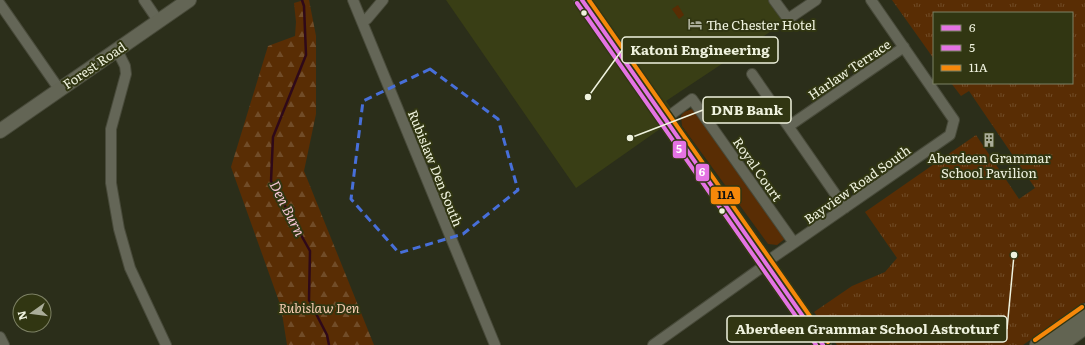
<svg xmlns="http://www.w3.org/2000/svg" width="1085" height="345" font-family="Literata,serif">
<style>
.built{fill:#393e15}
.grass{fill:#592d04}
.forest{fill:url(#forest-firs)}
.park{fill:url(#park-tufts)}
.lines{fill:none;stroke-linecap:round;stroke-linejoin:round}
.stream{stroke:#2f0919;stroke-width:2.5}
.street-casing{stroke:#484a3a;stroke-width:12}
.secondary-casing{stroke:#484a3a;stroke-width:16}
.primary-casing{stroke:#484a3a;stroke-width:18}
.street{stroke:#646657;stroke-width:10}
.secondary{stroke:#636555;stroke-width:14}
.primary{stroke:#626452;stroke-width:16}
.bus-1-casing{stroke:#313612;stroke-width:7}
.bus-2-casing{stroke:#313612;stroke-width:7}
.bus-3-casing{stroke:#313612;stroke-width:7}
.bus-1{stroke:#e473e3;stroke-width:4}
.bus-2{stroke:#e473e3;stroke-width:4}
.bus-3{stroke:#f6880a;stroke-width:4}
.marked{fill:none;stroke:#476fd9;stroke-width:3;stroke-dasharray:8 5;stroke-linejoin:round}
.bus-dot{fill:#eff2de;stroke:#313612;stroke-width:1.5}
.labels{text-anchor:middle;dominant-baseline:central;stroke-width:4;stroke-linejoin:round;paint-order:stroke}
.poi-label{font-size:13px;fill:#eff2de;stroke:#313612;text-anchor:start}
.street-label{font-size:13px;fill:#eff2de;stroke:#313612}
.park-label{font-size:13px;font-style:italic;fill:#f7cdb2;stroke:#313612}
.water-label{font-size:14px;font-style:italic;fill:#f9c8d9;stroke:#313612}
.leader{fill:none;stroke:#eff2de;stroke-width:1.5}
.callout-dot{fill:#eff2de;stroke:#313612;stroke-width:1.5}
.callout{fill:#313612;stroke:#eff2de;stroke-width:1.5}
.callout-label{font-size:14px;text-anchor:middle;font-weight:bold;fill:#eff2de}
.line-badge{stroke:#313612;stroke-width:1.5}
.badge-label{font-size:11px;text-anchor:middle;font-weight:bold;fill:#fff}
.pale-badge-label{font-size:11px;text-anchor:middle;font-weight:bold;fill:#111}
</style>
<defs>
<pattern id="forest-firs" width="22" height="20" patternUnits="userSpaceOnUse"><rect width="22" height="20" fill="#592d04"/><path d="M5 1l3.5 6h-7zM16 11l3.5 6h-7z" fill="#714c28"/></pattern>
<pattern id="park-tufts" width="24" height="20" patternUnits="userSpaceOnUse"><rect width="24" height="20" fill="#592d04"/><path d="M3 7l-1-3M5 7V3M7 7l1-3M15 17l-1-3M17 17v-4M19 17l1-3" fill="none" stroke="#714c28"/></pattern>
</defs>
<rect width="100%" height="100%" fill="#2b2e1a"/>
<path class="built" d="M446,0H770L785,22L666,101L677,117L576,188Z"/>
<path class="grass" d="M678,5L684,15L679,19L672,9Z
M692,109L696,111L786,238L777,245L768,244L682,126L681,116L684,112Z"/>
<path class="forest" d="M304,0H309L316,36V114L304,171L374,345H287L281,307L231,167L268,46L295,36L296,22L294,3Z"/>
<path class="park" d="M892,0H1085V302L1023,345H837L814,312L852,286L885,272L897,258L865,212L976,135L1019,199L1035,188L969,91L961,96L951,83H1072V13H934V59Z"/>
<g class="lines">
<path class="stream" d="M302,0L304,6L306,55L273,137L271,181L310,251L309,300L327,335L329,345"/>
<defs>
<path id="street" d="M144,0L159,22
M353,0L495,345
M774,0L788,19L816,0
M0,4L59,89
M362,21L367,19L383,0
M117,50L125,66L126,74L111,129V183L119,229L130,268L166,345
M752,74L845,208
M665,119L692,99L794,243
M789,126L904,47
M0,337L4,345
M653,345L761,268L772,258L791,245L950,135L954,120L871,0"/>
<path id="secondary" d="M0,131L189,0"/>
<path id="primary" d="M582,0L823,345
M1038,345L1085,312
M1059,345L1085,326"/>
</defs>
<use href="#street" class="street-casing"/>
<use href="#secondary" class="secondary-casing"/>
<use href="#primary" class="primary-casing"/>
<use href="#street" class="street"/>
<use href="#secondary" class="secondary"/>
<use href="#primary" class="primary"/>
<defs>
<path id="bus-1" d="M582,0L823,345"/>
<path id="bus-2" d="M577,3L816,345"/>
<path id="bus-3" d="M589,0L828,342
M1035,340L1082,307"/>
</defs>
<use href="#bus-1" class="bus-1-casing"/>
<use href="#bus-2" class="bus-2-casing"/>
<use href="#bus-3" class="bus-3-casing"/>
<use href="#bus-1" class="bus-1"/>
<use href="#bus-2" class="bus-2"/>
<use href="#bus-3" class="bus-3"/>
</g>
<path class="marked" d="M430,69L498,119L518,190L463,234L399,253L351,199L363,101Z"/>
<defs>
<symbol id="hotel-bare" viewBox="-9 -9 18 18"><path d="M-6-4.5h1.5V1H6V5H4.5V3h-9V5H-6ZM-4 0a1.8 1.8 0 1 1 3.6 0ZM.5 0V-2.5h3Q6-2.5 6 0Z" fill="#aaad99" stroke="#313612" stroke-width="2.5" paint-order="stroke"/></symbol>
<symbol id="building-bare" viewBox="-9 -9 18 18"><path d="M-4-6H4V6H1V3H-1V6H-4ZM-2.5-4.3h1.7v1.8h-1.7ZM.8-4.3h1.7v1.8H.8ZM-2.5-1h1.7V.8h-1.7ZM.8-1h1.7V.8H.8Z" fill="#aaad99" stroke="#313612" stroke-width="2.5" paint-order="stroke"/></symbol>
</defs>
<g fill-rule="evenodd">
<use href="#hotel-bare" x="685" y="14" width="20" height="20"/>
<use href="#building-bare" x="979" y="130" width="20" height="20"/>
</g>
<g class="bus-dot">
<circle cx="584" cy="13" r="3.5"/>
<circle cx="722" cy="211" r="3.5"/>
</g>
<g class="labels">
<g class="poi-label">
<text x="706" y="24">The Chester Hotel</text>
<text x="989" y="157" text-anchor="middle">Aberdeen Grammar<tspan x="989" dy="15">School Pavilion</tspan></text>
</g>
<g class="street-label">
<text transform="translate(94 65) rotate(-34)">Forest Road</text>
<text transform="translate(849 69) rotate(-34)">Harlaw Terrace</text>
<text transform="translate(436 168) rotate(68)">Rubislaw Den South</text>
<text transform="translate(758 169) rotate(55)">Royal Court</text>
<text transform="translate(857 184) rotate(-35)">Bayview Road South</text>
</g>
<g class="park-label">
<text x="319" y="307">Rubislaw Den</text>
</g>
<g class="water-label">
<text transform="translate(288 208) rotate(63)">Den Burn</text>
</g>
</g>
<path class="leader" d="M588 97L622 50M630 138L703 110M1014 255L1007 329"/>
<g class="callout-dot">
<circle cx="588" cy="97" r="4"/>
<circle cx="630" cy="138" r="4"/>
<circle cx="1014" cy="255" r="4"/>
</g>
<g class="callout">
<rect x="622" y="37" width="156" height="26" rx="4"/>
<rect x="703" y="97" width="88" height="26" rx="4"/>
<rect x="727" y="316" width="280" height="26" rx="4"/>
</g>
<g class="callout-label">
<text x="700" y="55">Katoni Engineering</text>
<text x="747" y="115">DNB Bank</text>
<text x="867" y="334">Aberdeen Grammar School Astroturf</text>
</g>
<g class="line-badge">
<rect x="672" y="140" width="15" height="19" rx="4" fill="#e473e3"/>
<rect x="695" y="163" width="15" height="19" rx="4" fill="#e473e3"/>
<rect x="710" y="186" width="31" height="19" rx="4" fill="#f6880a"/>
</g>
<g class="badge-label">
<text x="679" y="153">5</text>
<text x="702" y="176">6</text>
</g>
<g class="pale-badge-label">
<text x="726" y="199">11A</text>
</g>
<rect x="933" y="12" width="140" height="72" fill="#313612" stroke="#7d8164"/>
<rect x="941" y="25" width="20" height="6" fill="#e473e3" stroke="#7d8164"/>
<text x="969" y="32" font-size="12" fill="#eff2de">6</text>
<rect x="941" y="45" width="20" height="6" fill="#e473e3" stroke="#7d8164"/>
<text x="969" y="52" font-size="12" fill="#eff2de">5</text>
<rect x="941" y="65" width="20" height="6" fill="#f6880a" stroke="#7d8164"/>
<text x="969" y="72" font-size="12" fill="#eff2de">11A</text>
<g transform="translate(32 313) rotate(256)"><circle r="19" fill="#313612" stroke="#7d8164"/>
<path d="M0-3L7 15L0 10L-7 15Z" fill="#aaad99"/>
<text y="-6" font-size="11" font-weight="bold" text-anchor="middle" fill="#eff2de">N</text>
</g>
</svg>
